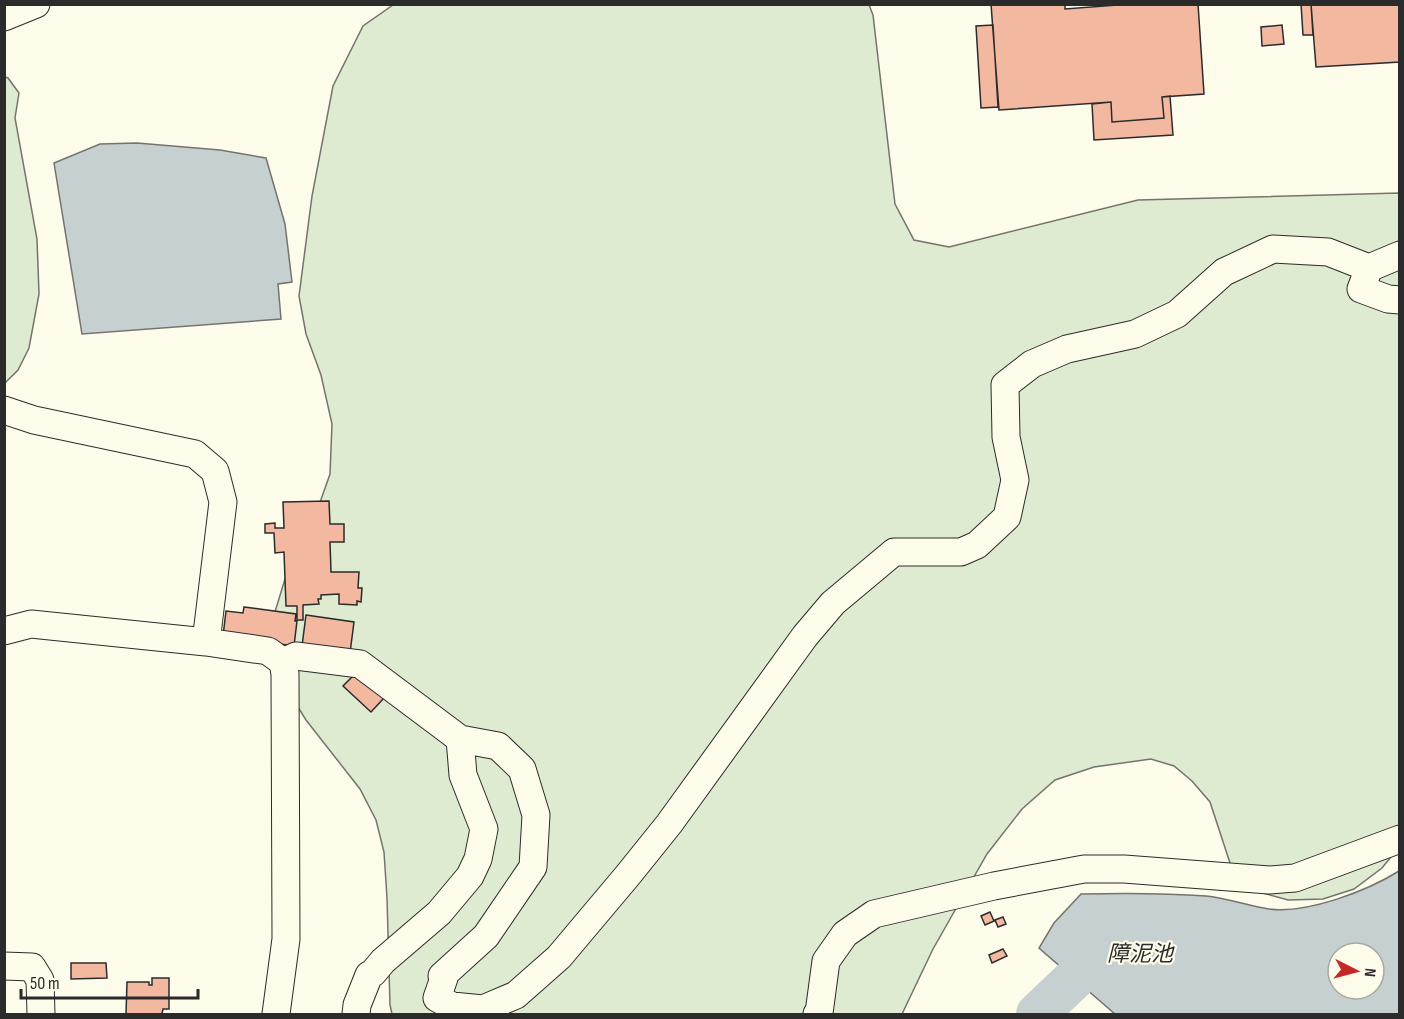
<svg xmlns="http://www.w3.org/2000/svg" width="1404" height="1019" font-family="'Sofia Sans Condensed','Noto Sans JP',sans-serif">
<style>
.green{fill:#deebd1;stroke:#74746e;stroke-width:1.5}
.water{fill:#c7d0d0;stroke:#74746e;stroke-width:1.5;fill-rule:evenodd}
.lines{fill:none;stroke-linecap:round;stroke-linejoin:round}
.river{stroke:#c7d0d0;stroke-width:42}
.building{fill:#f2b8a0;stroke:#2b2b2b;stroke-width:1.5}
.minor-casing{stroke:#2b2b2b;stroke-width:29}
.minor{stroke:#fdfbea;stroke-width:27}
.labels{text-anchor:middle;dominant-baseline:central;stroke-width:4.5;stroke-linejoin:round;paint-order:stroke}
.water-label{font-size:22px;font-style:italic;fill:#2b2b2b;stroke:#fdfbea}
</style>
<rect width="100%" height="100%" fill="#fdfbea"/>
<path class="green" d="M393,5H869L873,15L895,204L914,240L949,247L1138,200L1399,193V847L1382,868L1354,889L1323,899L1288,900L1263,893L1231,866L1210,802L1192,781L1174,766L1151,759L1094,767L1055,780L1022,809L987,854L933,949L902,1014H392L390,1005L387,898L384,852L376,820L360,789L306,720L283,683L274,615L285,579L318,508L330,474L332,424L321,375L306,334L299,296L312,196L333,86L363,26Z
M5,77L8,78L19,93L15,118L37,239L39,294L29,348L18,370L5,383Z"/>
<path class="water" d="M137,143L220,150L266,158L285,224L292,282L278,284L281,319L82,334L54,163L100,144Z
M1399,871V1014H1115L1039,948L1054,923L1081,894C1123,893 1165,893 1206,896C1227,898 1248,906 1269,909C1307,914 1367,891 1399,871ZM1338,953H1374V989H1338Z"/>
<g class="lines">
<path class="river" d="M1037,1014L1116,939"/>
</g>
<path class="building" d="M991,4H1065V9L1131,4H1198L1204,94L1162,97L1164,118L1112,122L1111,102L999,110Z
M1301,4H1311L1313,35H1303Z
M1311,4H1400V62L1316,67Z
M993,25L998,107L981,108L976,26Z
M1282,25L1284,44L1262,46L1261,27Z
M1170,96L1173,135L1094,140L1092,104L1111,102L1112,122L1164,118L1162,97Z
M329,501L330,524H344V542H330L331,572H359L358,588H362L361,602L357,601V605L339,604V594L321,595V599H318L319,604L303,605V620H297V606H286L284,552L275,553L274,533H265V524L275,523V528H284L283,502Z
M244,607L296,614L295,621H297L294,646L223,636L226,611L243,613Z
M306,615L354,622L350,653L302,646Z
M357,672L384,698L371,712L343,686Z
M990,912L994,921L985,925L981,916Z
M1003,917L1006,924L998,927L995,920Z
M1003,949L1007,956L992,963L989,955Z
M71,963H106L107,978L71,979Z
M152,978H169V1009H163L162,1014H126L127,982H149V985H152Z"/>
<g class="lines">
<defs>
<path id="minor" d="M4,17L36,4
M1369,268L1361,289L1388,299L1400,300
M4,410L34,420L195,454L215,471L223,502L206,642
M4,631L31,624L206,642L268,651L283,662L285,674L286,939L276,1014
M283,662L296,656L360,664L460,739L498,746L522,769L536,815L533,867L486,936L442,976L444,978L437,998L452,1006L483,1009L516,995L559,957L628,875L669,824L805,636L833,603L894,552H961L977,545L1007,517L1015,480L1006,437L1005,385L1032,364L1067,349L1135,334L1177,314L1224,272L1273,249L1328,252L1369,268L1400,255
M4,966L32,967L40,980L41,1014
M356,1014L357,1005L369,975L373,973L383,961L439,913L470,876L478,859L484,829L463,775L460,739
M817,1014L819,1013L826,961L845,934L874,914L994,886L1084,869H1124L1269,880L1295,878L1400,839"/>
</defs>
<use href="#minor" class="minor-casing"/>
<use href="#minor" class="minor"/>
</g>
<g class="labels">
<g class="water-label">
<text x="1140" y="954">障泥池</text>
</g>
</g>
<rect width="1404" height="1019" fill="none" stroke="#2b2b2b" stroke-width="12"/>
<g transform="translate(1356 971) rotate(96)"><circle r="28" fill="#fdfbea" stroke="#a9a89e" stroke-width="1.5"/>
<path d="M0-4.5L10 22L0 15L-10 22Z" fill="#c62828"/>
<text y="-9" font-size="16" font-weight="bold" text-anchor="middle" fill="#2b2b2b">N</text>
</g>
<path d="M21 989v9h177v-9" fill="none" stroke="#2b2b2b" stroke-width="3"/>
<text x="30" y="989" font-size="18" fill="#2b2b2b" stroke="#fdfbea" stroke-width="4.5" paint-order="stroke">50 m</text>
</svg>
